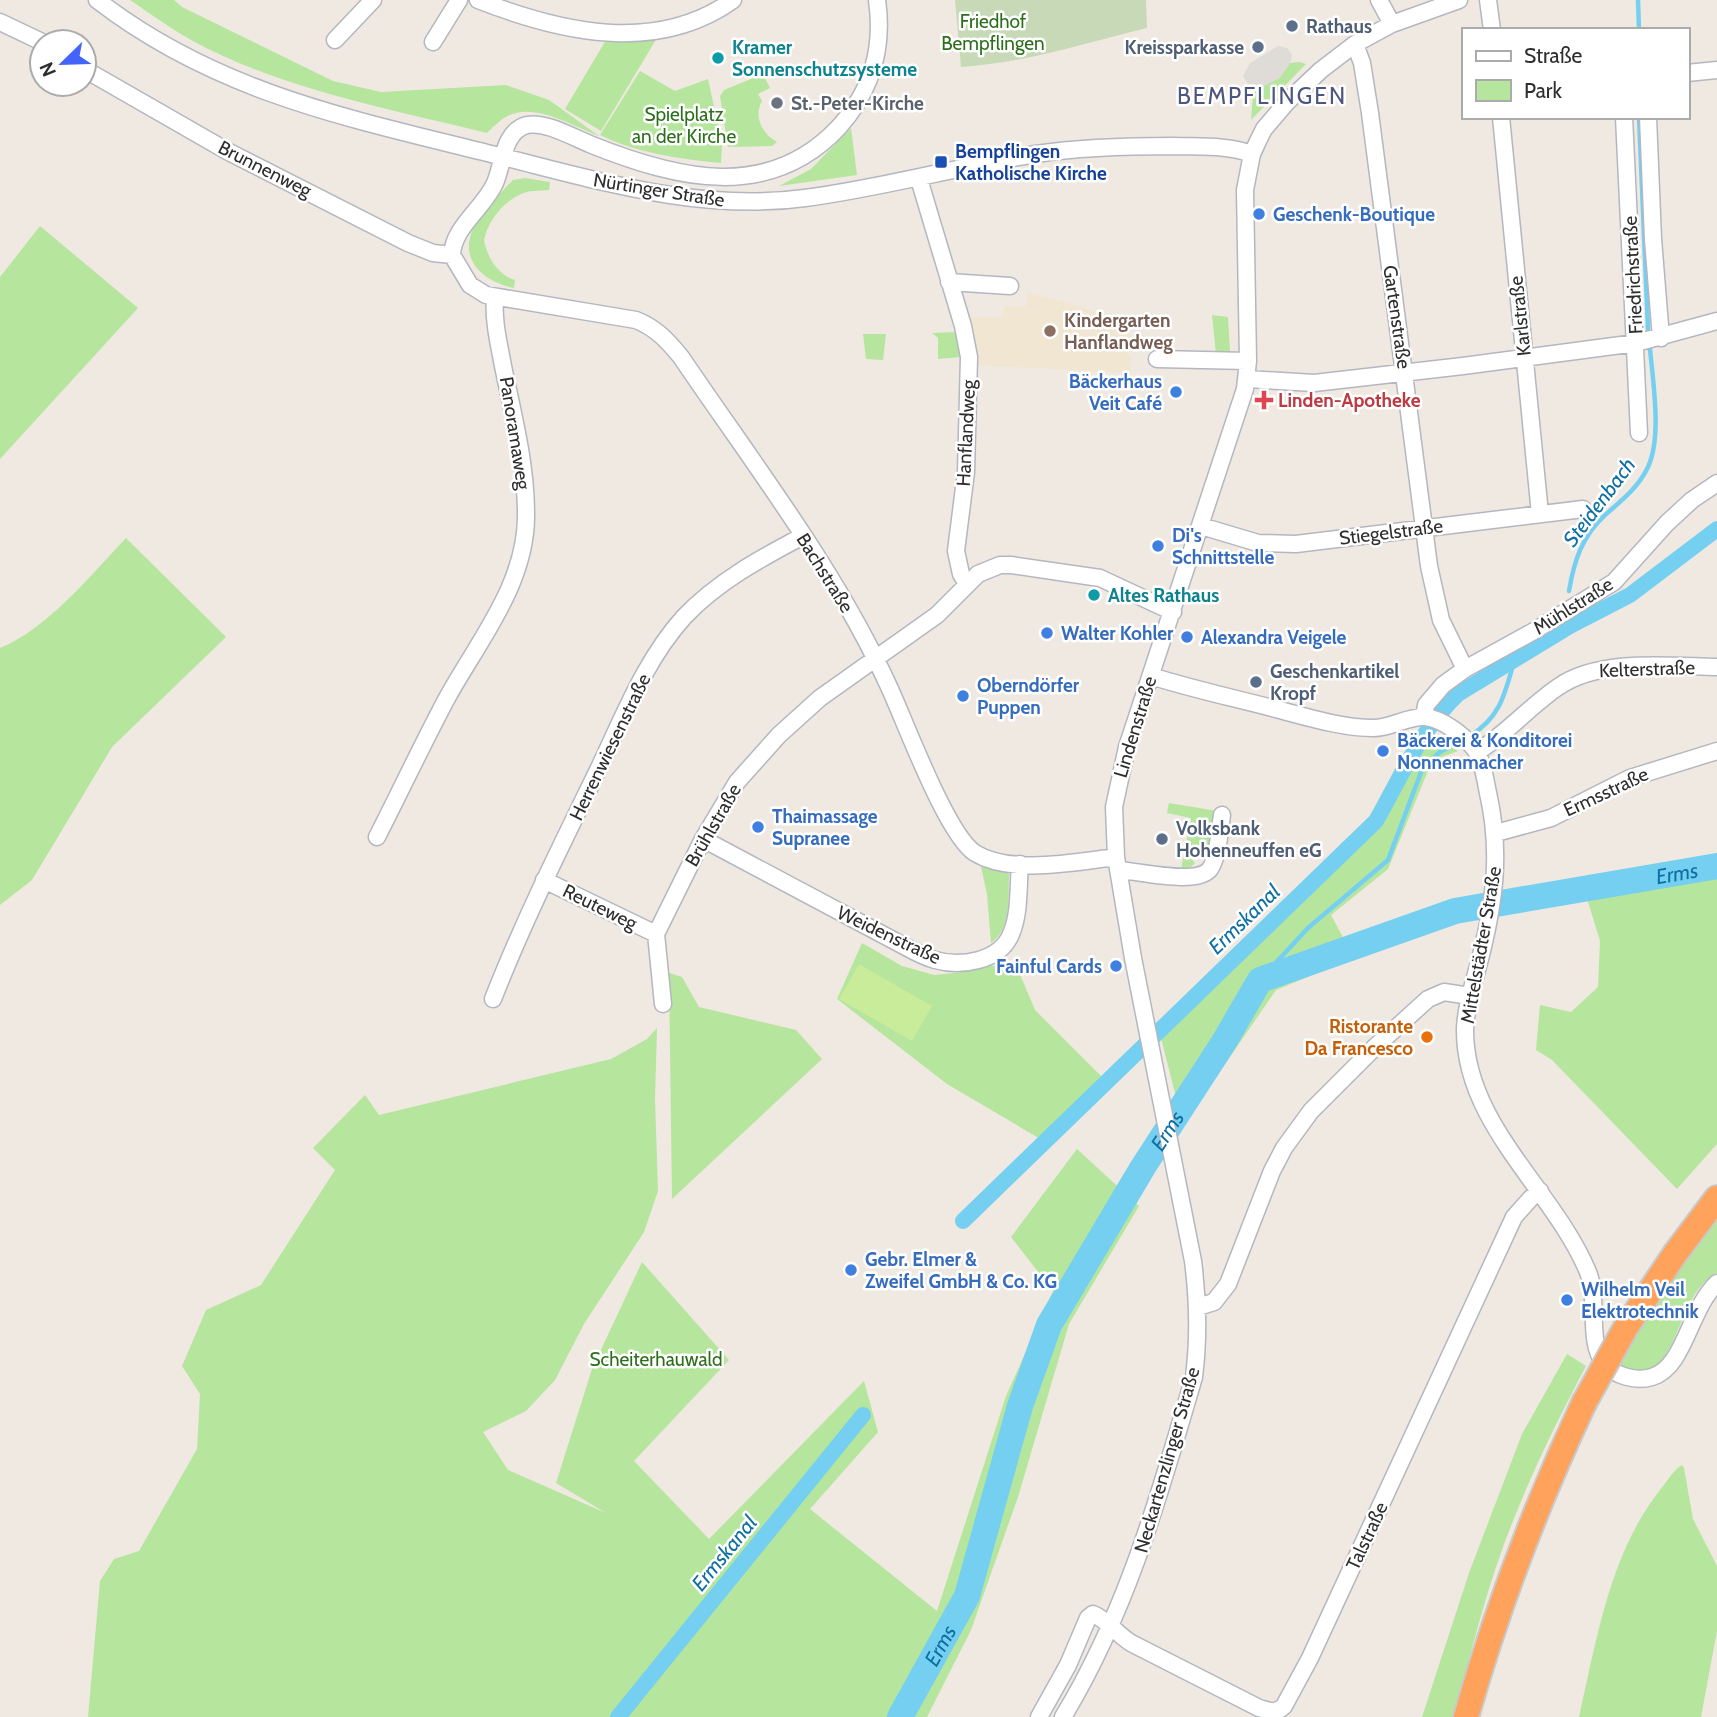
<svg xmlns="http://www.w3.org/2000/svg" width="1717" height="1717" font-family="Cabin,sans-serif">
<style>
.education{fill:#f0e6d1}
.green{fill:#b6e59e}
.cemetery{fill:#c8d9b8}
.pitch{fill:#c9ec9a}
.plaza{fill:#dfdcd8}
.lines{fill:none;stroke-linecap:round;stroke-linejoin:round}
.stream{stroke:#75cff0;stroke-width:4.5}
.canal{stroke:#75cff0;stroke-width:16}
.river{stroke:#75cff0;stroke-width:26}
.minor-casing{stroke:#b4b7c1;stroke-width:19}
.highway-casing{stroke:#c9c9c9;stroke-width:28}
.minor{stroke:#fff;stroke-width:16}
.highway{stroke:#ffa35c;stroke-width:24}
.highway-bridge-casing{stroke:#c9c9c9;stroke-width:28;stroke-linecap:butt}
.highway-bridge{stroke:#ffa35c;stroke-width:24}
.service-dot{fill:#5c6f8a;stroke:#fff;stroke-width:2.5}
.culture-dot{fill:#0f9aa8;stroke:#fff;stroke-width:2.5}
.worship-dot{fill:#6b7280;stroke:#fff;stroke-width:2.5}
.transit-dot{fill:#1a4fb4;stroke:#fff;stroke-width:2.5}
.shop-dot{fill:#3f7fe0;stroke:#fff;stroke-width:2.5}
.education-dot{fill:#8d6e63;stroke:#fff;stroke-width:2.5}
.health-dot{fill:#e0444e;stroke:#fff;stroke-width:2.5}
.food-dot{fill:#e8710a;stroke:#fff;stroke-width:2.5}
.labels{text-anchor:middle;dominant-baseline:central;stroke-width:5;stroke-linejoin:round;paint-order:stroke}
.park-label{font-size:19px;fill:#2c6e1b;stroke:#fff}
.service-label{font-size:19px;font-weight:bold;fill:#4e5e75;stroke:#fff;text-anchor:start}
.culture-label{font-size:19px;font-weight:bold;fill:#0d838f;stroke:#fff;text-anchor:start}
.worship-label{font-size:19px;font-weight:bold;fill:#5b616d;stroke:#fff;text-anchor:start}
.transit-label{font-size:19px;font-weight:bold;fill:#164399;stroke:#fff;text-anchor:start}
.street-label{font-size:19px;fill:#2e2e2e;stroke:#fff}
.shop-label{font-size:19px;font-weight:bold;fill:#366cbe;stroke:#fff;text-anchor:start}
.education-label{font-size:19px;font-weight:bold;fill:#785e54;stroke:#fff;text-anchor:start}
.health-label{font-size:19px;font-weight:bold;fill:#be3a42;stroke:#fff;text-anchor:start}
.food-label{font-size:19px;font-weight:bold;fill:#c56008;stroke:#fff;text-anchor:end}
.water-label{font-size:21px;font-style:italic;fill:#0d6fa3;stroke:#fff}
.quarter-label{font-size:23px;letter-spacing:2px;fill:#4d5680;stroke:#fff}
</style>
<rect width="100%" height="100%" fill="#efe9e1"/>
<path class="education" d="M1027,293L1072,304L1101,314L1125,328L1138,343L1132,344L1128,352L1131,358L1130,373L976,365L969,318L1003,317L1004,306L1026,307Z"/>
<path class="green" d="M130,0H174L182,7L333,81L381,92L506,85L549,100L599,136C572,126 532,100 504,118C498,122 492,128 487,133C390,109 281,89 193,41C171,29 151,14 130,0Z
M657,38L601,131L565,109L606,40L629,41Z
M1299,62L1306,64L1251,120L1253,95L1251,85L1257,86L1283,73L1290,63Z
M640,71L675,91L708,79L722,143L721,163C680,159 637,153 600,135Z
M763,74L770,88L758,94L762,101C753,117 762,133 777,142L772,146L728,147L720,96L724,90Z
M851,128L857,175L779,186L811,169Z
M525,178L550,182L549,190C540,191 529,190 521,194C503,202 488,221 484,240C487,257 498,275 515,280L514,288C489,283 461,265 471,234C477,217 496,198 508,185L513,180Z
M40,226L138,308L0,459V277Z
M1212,315L1228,317L1230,351L1226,354H1216Z
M959,332L961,357L938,359V338L932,333Z
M863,334H886L883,360L866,359Z
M126,538L226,637L112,747L32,880L0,905V648C46,630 92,574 126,538Z
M1442,737L1458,751L1439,758L1427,773L1388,869L1331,915L1354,958L1276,990L1183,1125L1160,1034L1245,955L1377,826L1427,738Z
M1169,803L1217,811L1211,847L1207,852L1199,845L1188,855L1195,863L1188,870L1181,869L1191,818L1167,813Z
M980,862L1009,874C1008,897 1012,928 991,943L987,894Z
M1717,876V1144L1677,1189L1552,1060L1536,1050L1540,1005L1571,1012L1598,987L1600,941L1585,892Z
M862,943L902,966L934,975L964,972L990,965L1019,972L1035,1010L1104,1079L1042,1140L947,1084L837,999Z
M669,973L682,977L699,1007L796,1030L822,1059L672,1199Z
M657,1028L655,1099L658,1191L644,1232L584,1324L555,1380L526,1411L483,1432L508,1470L606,1513L556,1483L592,1369L642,1262L729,1360L634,1461L709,1539L864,1381L878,1432L810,1509L937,1611L1006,1396L1053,1291L1011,1237L1077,1149L1139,1206L1069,1324L1018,1497L971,1630L927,1717H88L100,1581L114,1559L139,1551L197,1449L200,1394L182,1366L206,1310L261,1285L335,1170L313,1148L365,1095L379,1115L611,1059L647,1039Z
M1717,1221V1273C1679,1291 1680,1363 1644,1372C1635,1374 1625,1370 1617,1368L1631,1338L1692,1244L1704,1237Z
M1567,1354L1586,1366C1555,1425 1526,1484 1503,1547C1483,1602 1469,1660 1454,1717H1422L1469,1573L1522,1434Z
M1682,1465L1684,1468L1693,1519L1717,1566V1631L1701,1717H1579C1597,1638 1610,1550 1664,1485C1669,1478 1674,1470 1682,1465Z"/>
<path class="cemetery" d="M955,0H1146L1147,28C1086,43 1024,63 961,67Z"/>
<path class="pitch" d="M859,964L932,1006L912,1041L839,999Z"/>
<path class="plaza" d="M1278,46L1287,48L1292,54L1291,61L1280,78L1264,86L1248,84L1243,76L1250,63Z"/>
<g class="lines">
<path class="stream" d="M1638,0L1639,30
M1639,117L1648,329
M1569,591C1574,561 1582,536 1605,515C1622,500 1638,488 1648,467C1662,437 1653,382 1650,349
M1470,736C1502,716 1505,692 1515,658
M1260,980L1308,928L1388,860L1423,767L1440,752L1462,741"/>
<path class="canal" d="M963,1221L1376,821C1401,777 1421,729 1458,694L1570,626L1630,595L1717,529
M618,1717L863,1415"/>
<path class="river" id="s1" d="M900,1717L967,1596L1020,1406L1049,1325L1143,1167L1224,1042L1260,980L1455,911L1717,866"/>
<defs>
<path id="minor" d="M97,0C220,95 357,120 503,157C603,182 702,212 805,198C883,188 959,166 1036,154C1082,147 1128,146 1174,146C1200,147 1227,145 1252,154
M478,0C560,32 656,55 733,0
M877,0C884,49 872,90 839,127C769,202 677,179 592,145C574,138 546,121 527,125C503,131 503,165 495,183C484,208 453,227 452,255L470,285L486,295L636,320C656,328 667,340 681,357C754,465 836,570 890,689C906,724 947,835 975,853C1011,875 1075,862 1116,857
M1379,0L1392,24
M1488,0L1492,30
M0,22L42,42
M335,40L373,0
M433,42L459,0
M1355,44L1362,63L1370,113L1429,566L1441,620L1465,669
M84,69L227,151L408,243L433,253L452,255
M1687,73L1717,70
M1501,117L1540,514
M1624,117L1639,433
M1648,117L1653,239L1661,338
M919,179L963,326L969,357L966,472L956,551L961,574L967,584
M949,282L1010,286
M1157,359L1248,361
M1247,379L1314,383L1463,366L1636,343L1717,321
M1201,526L1258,543L1296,544L1583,509
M1151,676C1192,689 1234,698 1276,709C1307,717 1341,728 1374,728C1391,728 1408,716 1425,717C1443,719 1463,735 1474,748C1483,760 1485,779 1488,793C1501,850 1495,899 1481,955C1475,979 1466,1004 1465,1029C1464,1124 1554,1190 1588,1272C1599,1299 1587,1342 1604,1363C1615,1376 1636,1382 1652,1377C1685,1367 1689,1309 1717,1283
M1424,717L1426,705L1443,685L1465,669L1534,631L1614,582L1667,523L1692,500L1717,483
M1477,752C1506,734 1529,707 1558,687C1599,658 1668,666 1717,667
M1496,833L1551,818L1630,778L1717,751
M377,837C401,790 423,743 447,698C479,640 527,583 526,514C526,463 513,415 503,366C499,344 493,321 495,298
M703,839L906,947C915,952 925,957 935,960C960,967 1000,962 1011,934C1020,914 1018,886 1020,864
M1118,870C1139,871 1197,886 1210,869C1218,858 1220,828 1222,815
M544,880L656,934
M493,999C524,920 561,846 598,770C623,718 645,660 684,617C717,582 761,558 803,536
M663,1004L656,934L703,839L737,782L779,735L820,698L937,615L978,574L1000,565H1011L1100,578L1173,612
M1198,1307L1214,1302L1228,1284L1272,1171L1284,1148L1311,1111L1376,1046L1428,999L1444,992L1470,996
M1039,1717L1068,1665L1088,1618L1093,1614C1106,1619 1118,1635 1131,1643L1259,1708C1269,1711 1276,1714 1284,1706L1310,1658L1514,1217L1531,1198L1540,1191
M1063,1717C1127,1612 1160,1493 1194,1377C1199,1337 1198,1300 1193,1261L1133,958L1116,857L1114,807L1127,747L1245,389L1248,361L1245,190L1252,154L1258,141L1264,129L1287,102L1321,70L1355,44L1392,24L1459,0"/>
<path id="highway" d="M1626,1327L1675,1254L1717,1198
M1466,1717C1497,1608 1536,1505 1584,1403"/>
</defs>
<use href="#minor" class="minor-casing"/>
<use href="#highway" class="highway-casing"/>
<use href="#minor" class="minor"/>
<use href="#highway" class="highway"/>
<defs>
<path id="highway-bridge" d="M1584,1403L1626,1327"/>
</defs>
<use href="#highway-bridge" class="highway-bridge-casing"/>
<use href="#highway-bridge" class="highway-bridge"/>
</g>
<g class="service-dot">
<circle cx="1292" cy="26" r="7"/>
<circle cx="1258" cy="47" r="7"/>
<circle cx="1256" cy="682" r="7"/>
<circle cx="1162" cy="839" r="7"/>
</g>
<g class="culture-dot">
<circle cx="718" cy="58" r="7"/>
<circle cx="1094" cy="595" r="7"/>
</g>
<circle class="worship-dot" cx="777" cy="103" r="7"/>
<rect class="transit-dot" x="934" y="155" width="14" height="14" rx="3.5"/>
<g class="shop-dot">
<circle cx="1259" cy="214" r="7"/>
<circle cx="1176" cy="392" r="7"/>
<circle cx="1158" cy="546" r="7"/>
<circle cx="1047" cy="633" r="7"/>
<circle cx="1187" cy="637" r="7"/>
<circle cx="963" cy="696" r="7"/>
<circle cx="1383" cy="751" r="7"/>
<circle cx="758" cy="827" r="7"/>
<circle cx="1116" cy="966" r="7"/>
<circle cx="851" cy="1270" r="7"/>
<circle cx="1567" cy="1300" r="7"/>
</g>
<circle class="education-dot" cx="1050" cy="331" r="7"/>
<path class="health-dot" d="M1260.5 389.5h7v7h7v7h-7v7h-7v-7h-7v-7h7z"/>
<circle class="food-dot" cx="1427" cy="1037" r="7"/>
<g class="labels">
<g class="park-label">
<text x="993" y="21">Friedhof<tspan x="993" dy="22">Bempflingen</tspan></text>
<text x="684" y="114">Spielplatz<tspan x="684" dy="22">an der Kirche</tspan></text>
<text x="656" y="1359">Scheiterhauwald</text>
</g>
<g class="service-label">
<text x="1306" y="26">Rathaus</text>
<text x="1244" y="47" text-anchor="end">Kreissparkasse</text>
<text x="1270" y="671">Geschenkartikel<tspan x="1270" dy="22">Kropf</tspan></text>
<text x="1176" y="828">Volksbank<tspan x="1176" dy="22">Hohenneuffen eG</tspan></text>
</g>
<g class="culture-label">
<text x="732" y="47">Kramer<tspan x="732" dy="22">Sonnenschutzsysteme</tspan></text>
<text x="1108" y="595">Altes Rathaus</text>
</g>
<g class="worship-label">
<text x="791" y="103">St.-Peter-Kirche</text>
</g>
<g class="transit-label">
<text x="955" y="151">Bempflingen<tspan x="955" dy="22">Katholische Kirche</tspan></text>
</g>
<g class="street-label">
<text transform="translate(265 169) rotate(27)">Brunnenweg</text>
<text transform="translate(659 190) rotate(9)">Nürtinger Straße</text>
<text transform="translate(1633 275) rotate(-93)">Friedrichstraße</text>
<text transform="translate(1520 316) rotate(-96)">Karlstraße</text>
<text transform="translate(1397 317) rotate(82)">Gartenstraße</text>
<text transform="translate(515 433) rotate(81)">Panoramaweg</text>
<text transform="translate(966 433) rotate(-87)">Hanflandweg</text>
<text transform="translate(1391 532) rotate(-7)">Stiegelstraße</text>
<text transform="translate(825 573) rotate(58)">Bachstraße</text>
<text transform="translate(1573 606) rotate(-32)">Mühlstraße</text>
<text transform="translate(1647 669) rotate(-2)">Kelterstraße</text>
<text transform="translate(1135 727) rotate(-73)">Lindenstraße</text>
<text transform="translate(610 747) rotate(-64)">Herrenwiesenstraße</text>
<text transform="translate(1606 792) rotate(-25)">Ermsstraße</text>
<text transform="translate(713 825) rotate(-60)">Brühlstraße</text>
<text transform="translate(600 907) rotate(26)">Reuteweg</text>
<text transform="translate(889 935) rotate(25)">Weidenstraße</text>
<text transform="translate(1481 945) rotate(-80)">Mittelstädter Straße</text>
<text transform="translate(1167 1460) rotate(-74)">Neckartenzlinger Straße</text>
<text transform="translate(1367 1536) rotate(-65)">Talstraße</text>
</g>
<g class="shop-label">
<text x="1273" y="214">Geschenk-Boutique</text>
<text x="1162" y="381" text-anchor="end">Bäckerhaus<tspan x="1162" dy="22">Veit Café</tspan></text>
<text x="1172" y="535">Di's<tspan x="1172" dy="22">Schnittstelle</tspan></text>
<text x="1061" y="633">Walter Kohler</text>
<text x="1201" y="637">Alexandra Veigele</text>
<text x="977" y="685">Oberndörfer<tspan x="977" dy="22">Puppen</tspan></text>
<text x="1397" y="740">Bäckerei &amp; Konditorei<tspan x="1397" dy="22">Nonnenmacher</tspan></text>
<text x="772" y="816">Thaimassage<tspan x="772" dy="22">Supranee</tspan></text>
<text x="1102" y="966" text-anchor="end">Fainful Cards</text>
<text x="865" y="1259">Gebr. Elmer &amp;<tspan x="865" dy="22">Zweifel GmbH &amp; Co. KG</tspan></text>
<text x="1581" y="1289">Wilhelm Veil<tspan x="1581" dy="22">Elektrotechnik</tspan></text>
</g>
<g class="education-label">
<text x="1064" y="320">Kindergarten<tspan x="1064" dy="22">Hanflandweg</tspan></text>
</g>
<g class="health-label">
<text x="1278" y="400">Linden-Apotheke</text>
</g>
<g class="food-label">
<text x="1413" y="1026">Ristorante<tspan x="1413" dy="22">Da Francesco</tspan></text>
</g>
<g class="water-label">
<text transform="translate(1599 502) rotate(-53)">Steidenbach</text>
<text stroke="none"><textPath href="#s1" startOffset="1258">Erms</textPath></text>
<text transform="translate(1244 919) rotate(-44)">Ermskanal</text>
<text stroke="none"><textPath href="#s1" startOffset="649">Erms</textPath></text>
<text transform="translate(724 1553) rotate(-51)">Ermskanal</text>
<text stroke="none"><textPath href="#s1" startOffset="82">Erms</textPath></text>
</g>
<g class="quarter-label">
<text x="1262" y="96">BEMPFLINGEN</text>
</g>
</g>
<rect x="1462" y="28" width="228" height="91" fill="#ffffff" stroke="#ababab" stroke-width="2"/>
<rect x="1476" y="51" width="35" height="10" fill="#ffffff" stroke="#ababab" stroke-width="2"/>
<text x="1524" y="63" font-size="21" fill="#2e2e2e">Straße</text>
<rect x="1476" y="80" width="35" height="21" fill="#b6e59e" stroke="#ababab" stroke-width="2"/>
<text x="1524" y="98" font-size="21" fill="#2e2e2e">Park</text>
<g transform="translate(63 63) rotate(247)"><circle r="33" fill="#ffffff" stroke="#ababab" stroke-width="2"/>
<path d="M0-5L12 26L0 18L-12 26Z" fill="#4264fb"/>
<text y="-10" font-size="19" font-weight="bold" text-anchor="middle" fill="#2e2e2e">N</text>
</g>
</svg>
